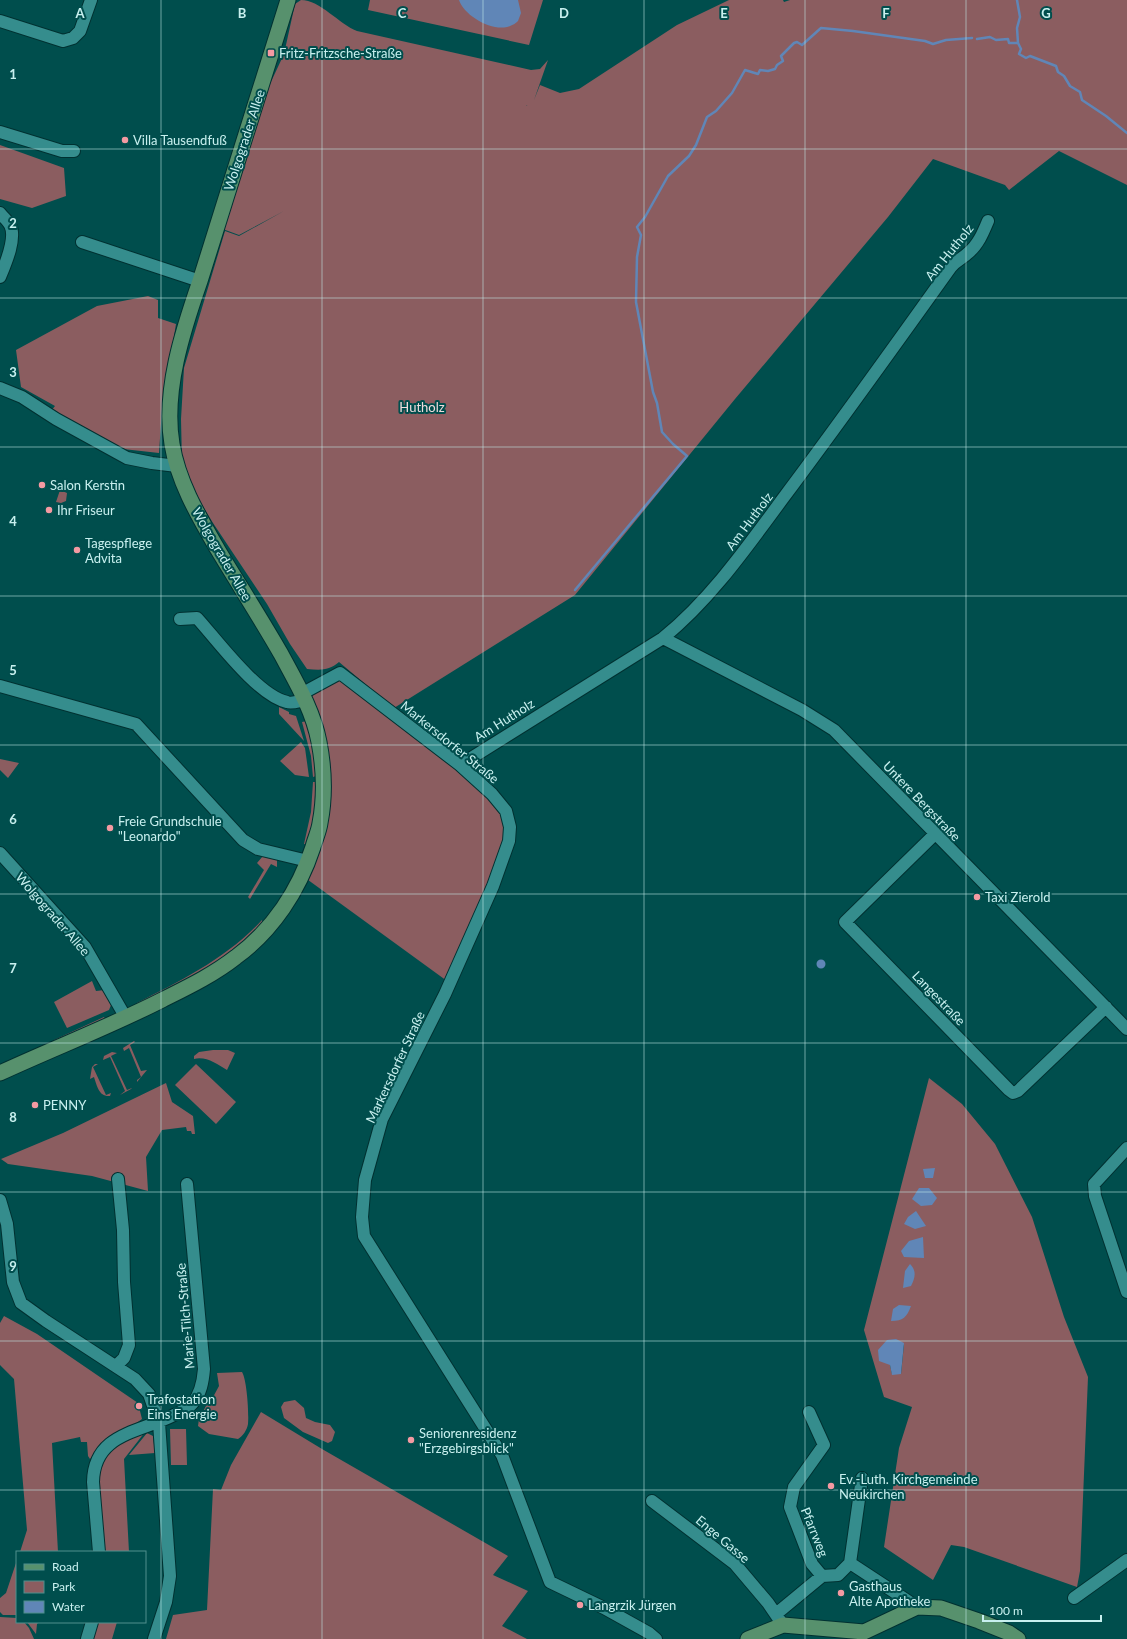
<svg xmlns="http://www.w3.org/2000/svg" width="1127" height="1639" font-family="Lato,sans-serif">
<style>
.green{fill:#8b5d60;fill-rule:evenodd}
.water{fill:#6086b7}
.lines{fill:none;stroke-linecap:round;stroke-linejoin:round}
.stream{stroke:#6086b7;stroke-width:2.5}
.minor-casing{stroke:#003131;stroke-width:14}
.major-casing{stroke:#003131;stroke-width:17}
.minor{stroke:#358d8d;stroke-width:12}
.major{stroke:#57916d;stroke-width:15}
.grid{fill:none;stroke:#c8f0ef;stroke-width:1;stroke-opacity:0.55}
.poi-dot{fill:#f49aa2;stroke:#004e4d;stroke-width:1.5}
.labels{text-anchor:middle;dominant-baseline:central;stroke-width:4;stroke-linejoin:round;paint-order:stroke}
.poi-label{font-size:13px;fill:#c8f0ef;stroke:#004e4d;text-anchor:start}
.street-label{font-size:13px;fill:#c8f0ef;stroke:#004e4d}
.park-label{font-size:13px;fill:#f1dcdd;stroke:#004e4d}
.grid-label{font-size:13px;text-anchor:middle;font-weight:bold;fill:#c8f0ef;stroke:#004e4d;stroke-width:4;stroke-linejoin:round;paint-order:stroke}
</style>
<rect width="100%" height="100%" fill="#004e4d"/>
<path class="green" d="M301,0C320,0 339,24 357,31L531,70L540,69L548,60L534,100L526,106L534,100L540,85L560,93L579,89L677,25L729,0H783L784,2L790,0H1127V185L1059,151L1009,190L1005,185L933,159L888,217L735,399L575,595L394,708L339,662C329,671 320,670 307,669L290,644L267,604L213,523L195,493L182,463L181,419L184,368L225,231L239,236L284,211L239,235L220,228L269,86L284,54L295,4Z
M370,0H543L529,45L368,10Z
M0,145L64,168L66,196L32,208L0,199Z
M148,296L158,300V318L176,324L162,409L159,453L123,449L51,411L55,406L21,387L16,350L97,306Z
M60,490L67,493L66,501L61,503L56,502Z
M339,679L458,766L500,812L507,827L490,885L447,981L304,877L326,817L310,695Z
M279,707L289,712V714L296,716L304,741L279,714Z
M307,721L314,744L316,776L313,777L311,756L302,722Z
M301,742L305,748L309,777L295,775L280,761Z
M0,759L19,763L8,778L0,770Z
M313,782H316L318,795L309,845L304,844L311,812Z
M263,856L277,860V867L271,864L250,899L248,897L264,870L257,863Z
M262,920L263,926L226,959L138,1005L137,1003C182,980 227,958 262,920Z
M92,981L96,991L105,990L111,1005L109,1010L67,1028L54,1002Z
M104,1017L106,1020L55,1043L54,1040Z
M134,1041L135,1042L130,1045L141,1071L147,1070L137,1082V1080L141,1077L129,1048L124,1051L123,1048Z
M213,1050H228L235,1053L227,1070C217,1064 206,1056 194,1059V1056L199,1052Z
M112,1052L117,1053L111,1056L127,1090L132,1088L131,1089L120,1095L125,1091L110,1057L103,1060L104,1056Z
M95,1064H98L93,1067L106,1095L111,1093L110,1096C99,1097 97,1086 94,1077L90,1079L92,1067Z
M196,1064L236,1102L216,1124L175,1085Z
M929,1078L962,1104L995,1144L1032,1217L1064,1317L1088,1377L1080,1571L1077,1587L964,1547L951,1545L933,1580L884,1547L899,1448L912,1407L884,1397L864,1330ZM904,1344L901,1374H892L890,1365Z
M166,1083L172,1102L193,1116L195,1134H192L191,1131H187L186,1127L162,1130L146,1157L148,1191L92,1176L8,1164L1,1159L63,1133Z
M4,1316L37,1334L138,1403L142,1419L97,1451L90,1459L88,1456L87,1442H81L80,1437L52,1443L58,1552H20L27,1530L14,1379L0,1365V1323Z
M242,1372C247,1380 249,1414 248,1424C247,1430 243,1436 238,1439L209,1434L198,1426L199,1419L206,1406L212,1399L219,1386L217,1373Z
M295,1400L304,1408L306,1418L315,1422L330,1425L335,1432L332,1441L328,1443L303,1432L284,1418L281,1407L284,1402Z
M261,1412L322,1449L508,1556L493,1575L528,1591L502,1626L527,1639H166L173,1615L207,1610L213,1489L221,1490L231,1465Z
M170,1429H186L187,1465H171Z
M145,1432L124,1459L129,1552H104L95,1483L99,1466L113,1446Z
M147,1433L153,1436L155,1453L129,1455Z
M17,1560V1615H3L0,1612V1598L6,1593Z
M0,1617L17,1618V1622H24L29,1628L34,1639H0Z
M27,1622H39L37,1624L36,1634Z
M95,1622H117L112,1639H90Z"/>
<path class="water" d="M459,0H518L521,13L518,21C516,23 513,25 510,26C494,33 464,16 459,0Z
M816.5 964a4.5 4.5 0 1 1 9 0a4.5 4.5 0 1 1-9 0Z
M935,1168L933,1178H925L923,1169Z
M919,1188H929L937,1198L932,1205L921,1206L912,1199Z
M916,1211L926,1226L915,1229L904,1224L908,1217Z
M923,1237L924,1258L904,1257L901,1251L909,1241Z
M910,1264C917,1271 915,1278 911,1286L903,1288L905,1271Z
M899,1305L911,1306C907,1317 903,1321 891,1321L893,1309Z
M896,1339L904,1343L901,1374L892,1375L890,1365L879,1361L878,1350L887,1340Z"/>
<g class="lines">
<path class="stream" d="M1017,0L1020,17L1017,28L1018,43
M977,39L990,37L996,40L1008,39L1009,43H1018L1021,49L1019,54L1026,58L1030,56L1056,66L1058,72L1064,76L1070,86L1080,92L1082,100L1106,116L1127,133
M575,590L687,456L673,444L662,432L657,403L653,392L636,302L637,257L641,235L637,227L645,217L668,176L689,156L696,145L707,117L716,111L732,93L745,70L758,74L760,70L768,71L775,69L777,65L783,61L781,56L794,43L797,42L802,45L821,28L853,31L925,41L933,44L946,40L972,38"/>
<defs>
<path id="minor" d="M0,21L63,41L73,38L80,31L91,0
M0,132L62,151H74
M0,213C3,217 8,221 10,225C17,238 5,265 0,277
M82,242L200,281
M0,388L22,397L56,419L127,458L152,463L177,466
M180,619L197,618C217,640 258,696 287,702C292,704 299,701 305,700
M663,638L802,710L834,730L1127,1029
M0,686L136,724L243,840L258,849L308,861
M303,693L340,673L460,765L492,794L506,811L510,827L509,841L493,886L445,994L382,1119L365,1180L362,1217L364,1236L502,1455L550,1582L604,1608L649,1633L656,1639
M460,765L663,638C711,599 747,547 784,497C841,421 896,344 951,267C957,260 962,259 968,253C978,245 983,233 988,221
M935,834L845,922L1009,1090L1013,1093L1018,1091L1106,1007
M0,853L85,947L126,1018
M1127,1148L1094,1184L1095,1196L1127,1292
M0,1200L7,1224L13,1282L21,1303L46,1321L135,1379L149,1394L159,1423L170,1576L166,1602L154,1639
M116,1366L124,1358L129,1345L124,1282L123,1230L118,1179
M809,1412L824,1445L794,1487L790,1507L812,1564L822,1576
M652,1501L735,1564L768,1603L783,1625
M99,1552L93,1482C94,1433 139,1433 174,1415C181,1412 188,1409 192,1404C201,1394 203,1381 204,1369L187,1184
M850,1563L862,1478
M850,1563L917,1607
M1074,1598L1127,1560
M776,1614L822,1576L838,1575L850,1563
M87,1639L92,1622"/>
<path id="major" d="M0,1073C54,1048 109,1027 162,1000C188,987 213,975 236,957C273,930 299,890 313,847C315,839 319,831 320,823C325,797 324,768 319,742C313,710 296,682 281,654C261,619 239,585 218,550C199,517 178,482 172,444C163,391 183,330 200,281L288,0
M748,1639L783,1625L864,1632L917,1607L941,1608L979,1621L1009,1633L1018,1639"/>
</defs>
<use href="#minor" class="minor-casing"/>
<use href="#major" class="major-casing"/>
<use href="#minor" class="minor"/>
<use href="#major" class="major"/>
</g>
<path class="grid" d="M161,0V1639M322,0V1639M483,0V1639M644,0V1639M805,0V1639M966,0V1639M0,149H1127M0,298H1127M0,447H1127M0,596H1127M0,745H1127M0,894H1127M0,1043H1127M0,1192H1127M0,1341H1127M0,1490H1127"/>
<g class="poi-dot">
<rect x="267" y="49" width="8" height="8" rx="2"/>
<circle cx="125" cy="140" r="4"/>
<circle cx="42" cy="485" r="4"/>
<circle cx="49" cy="510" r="4"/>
<circle cx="77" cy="550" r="4"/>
<circle cx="110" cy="828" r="4"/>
<circle cx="977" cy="897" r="4"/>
<circle cx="35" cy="1105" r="4"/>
<circle cx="139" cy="1406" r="4"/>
<circle cx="411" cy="1440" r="4"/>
<circle cx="831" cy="1486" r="4"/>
<circle cx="841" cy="1593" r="4"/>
<circle cx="580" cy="1605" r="4"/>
</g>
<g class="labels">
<g class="poi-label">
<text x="279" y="53">Fritz-Fritzsche-Straße</text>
<text x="133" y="140">Villa Tausendfuß</text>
<text x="50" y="485">Salon Kerstin</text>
<text x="57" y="510">Ihr Friseur</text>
<text x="85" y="543">Tagespflege<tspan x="85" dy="15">Advita</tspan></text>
<text x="118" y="821">Freie Grundschule<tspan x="118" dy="15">"Leonardo"</tspan></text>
<text x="985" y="897">Taxi Zierold</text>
<text x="43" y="1105">PENNY</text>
<text x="147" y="1399">Trafostation<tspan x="147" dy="15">Eins Energie</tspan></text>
<text x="419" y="1433">Seniorenresidenz<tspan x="419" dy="15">"Erzgebirgsblick"</tspan></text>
<text x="839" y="1479">Ev.-Luth. Kirchgemeinde<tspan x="839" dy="15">Neukirchen</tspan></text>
<text x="849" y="1586">Gasthaus<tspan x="849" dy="15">Alte Apotheke</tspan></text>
<text x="588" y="1605">Langrzik Jürgen</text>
</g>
<g class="street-label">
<text transform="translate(244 140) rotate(-72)">Wolgograder Allee</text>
<text transform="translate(949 252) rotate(-51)">Am Hutholz</text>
<text transform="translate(749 521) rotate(-53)">Am Hutholz</text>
<text transform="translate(222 554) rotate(60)">Wolgograder Allee</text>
<text transform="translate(504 720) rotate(-32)">Am Hutholz</text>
<text transform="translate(450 742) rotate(39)">Markersdorfer Straße</text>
<text transform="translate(922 801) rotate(46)">Untere Bergstraße</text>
<text transform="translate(53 914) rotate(49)">Wolgograder Allee</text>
<text transform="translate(939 998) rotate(46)">Langestraße</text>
<text transform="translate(395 1067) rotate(-65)">Markersdorfer Straße</text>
<text transform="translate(185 1316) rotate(-95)">Marie-Tilch-Straße</text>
<text transform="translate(815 1532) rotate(68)">Pfarrweg</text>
<text transform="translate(723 1539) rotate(40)">Enge Gasse</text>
</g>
<g class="park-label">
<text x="422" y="407">Hutholz</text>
</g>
</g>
<g class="grid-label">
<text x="80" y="18">A</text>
<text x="242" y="18">B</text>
<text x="402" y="18">C</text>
<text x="564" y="18">D</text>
<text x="724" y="18">E</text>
<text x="886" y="18">F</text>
<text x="1046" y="18">G</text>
<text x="13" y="79">1</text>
<text x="13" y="228">2</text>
<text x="13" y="377">3</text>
<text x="13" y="526">4</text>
<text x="13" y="675">5</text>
<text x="13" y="824">6</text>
<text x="13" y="973">7</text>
<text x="13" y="1122">8</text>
<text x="13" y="1271">9</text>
</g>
<rect x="16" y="1551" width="130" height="72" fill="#004e4d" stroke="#508f8e"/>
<rect x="24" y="1564" width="20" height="6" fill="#57916d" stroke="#508f8e"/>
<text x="52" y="1571" font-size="12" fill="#c8f0ef">Road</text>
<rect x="24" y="1581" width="20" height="12" fill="#8b5d60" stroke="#508f8e"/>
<text x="52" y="1591" font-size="12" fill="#c8f0ef">Park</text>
<rect x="24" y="1601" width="20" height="12" fill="#6086b7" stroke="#508f8e"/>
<text x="52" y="1611" font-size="12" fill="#c8f0ef">Water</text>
<path d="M983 1615v6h118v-6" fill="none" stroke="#c8f0ef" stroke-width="2"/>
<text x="989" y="1615" font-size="12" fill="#c8f0ef" stroke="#004e4d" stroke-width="3" paint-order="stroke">100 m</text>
</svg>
